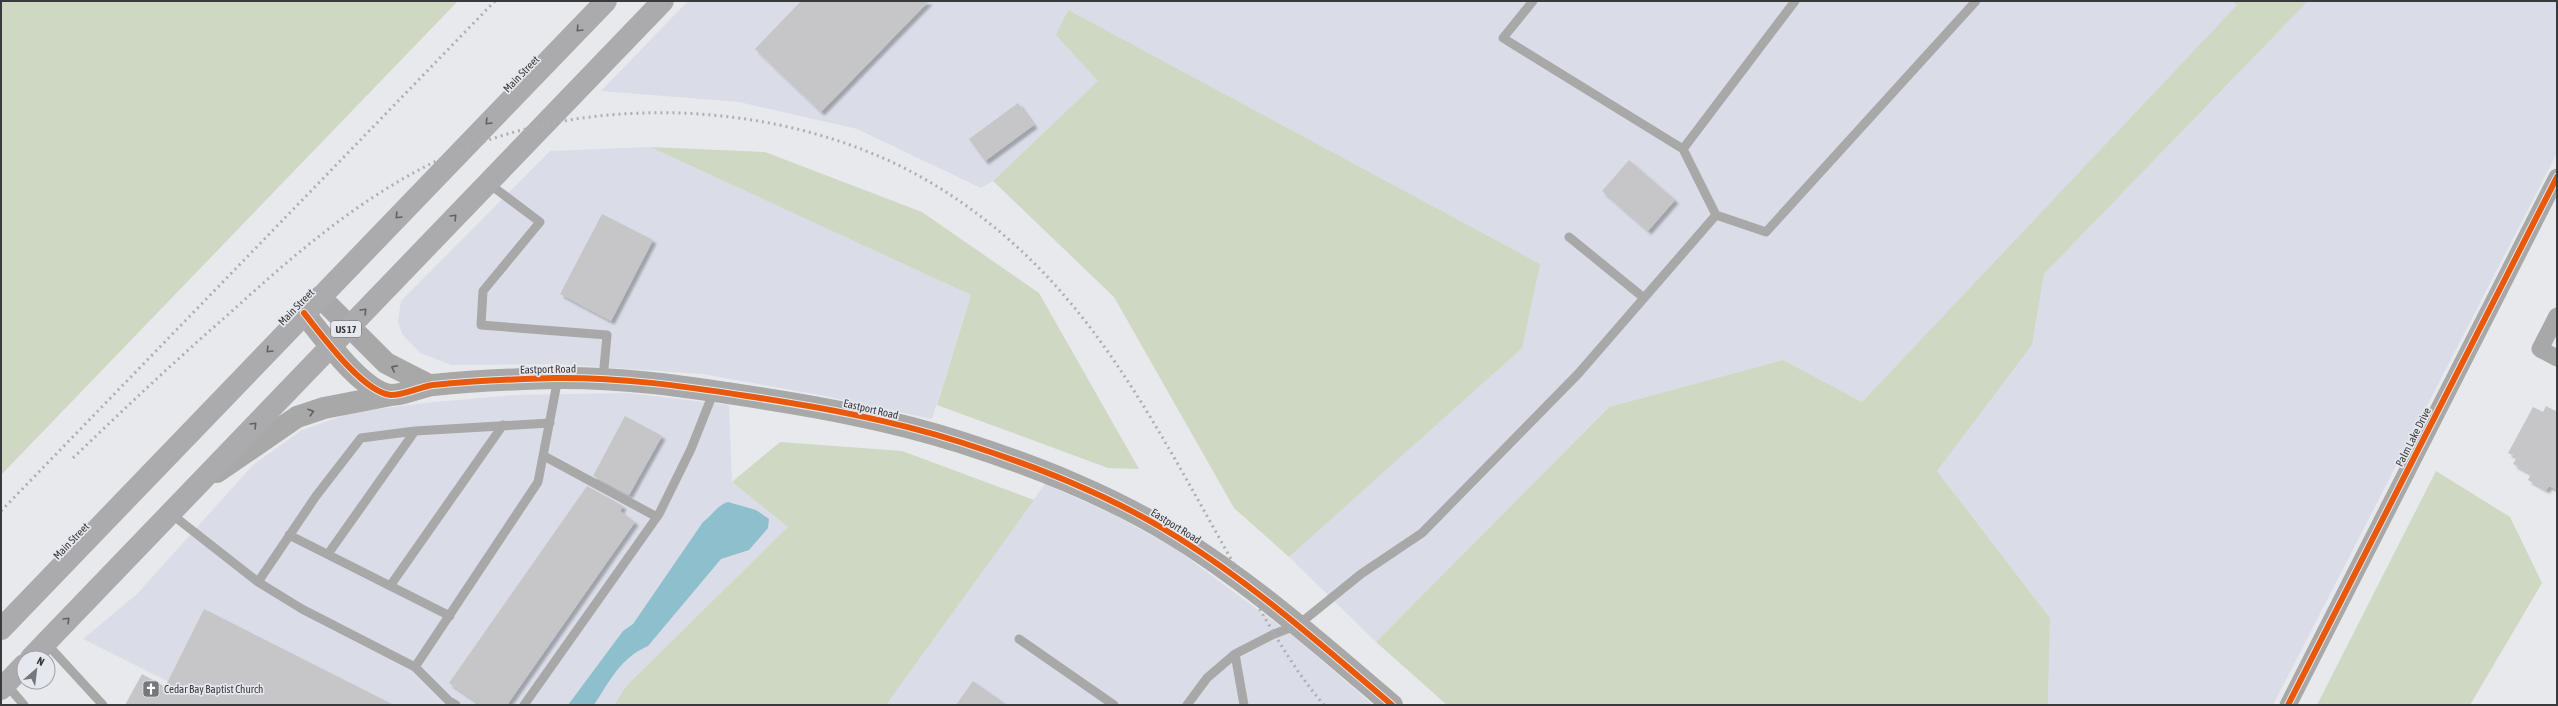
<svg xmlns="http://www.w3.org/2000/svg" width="2558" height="706" font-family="'Asap Condensed',sans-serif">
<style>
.built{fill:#dadde7}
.green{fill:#ced8c3}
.water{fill:#8ebfcd}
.building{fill:#c6c6c9;filter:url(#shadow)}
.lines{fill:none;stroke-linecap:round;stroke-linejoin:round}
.service{stroke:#a7a8a7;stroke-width:9}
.minor{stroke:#a7a8a7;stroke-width:17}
.tertiary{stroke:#a7a8a7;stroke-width:22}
.primary{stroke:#abaaac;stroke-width:22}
.rail{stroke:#afaeb1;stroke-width:3;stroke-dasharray:2 4;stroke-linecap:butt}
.cycleway-casing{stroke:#e6e8ef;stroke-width:8}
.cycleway{stroke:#e8590c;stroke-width:6}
.oneway{stroke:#616163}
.oneway2{stroke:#606061}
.labels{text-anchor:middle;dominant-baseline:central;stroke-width:3.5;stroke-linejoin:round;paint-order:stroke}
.shield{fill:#e6e8ef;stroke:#6d6e72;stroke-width:1}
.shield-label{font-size:10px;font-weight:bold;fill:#393a3c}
.street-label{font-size:11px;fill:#393a3c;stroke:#e6e8ef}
.poi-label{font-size:11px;fill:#393a3c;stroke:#e6e8ef;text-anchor:start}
</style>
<defs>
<filter id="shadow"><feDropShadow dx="3.5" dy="3.5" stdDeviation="1" flood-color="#0004"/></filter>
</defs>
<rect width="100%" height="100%" fill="#e8e9ed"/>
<path class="built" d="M688,1H2231L2238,4L1862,402L1783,360L1609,407L1376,642L1289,557L1521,348L1068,10L1057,35L1098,81L993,181L981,188L857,129L739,102L601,91Z
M2308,1H2557V153L2273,705H2048L2050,618L1937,471L2032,345L2044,274Z
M650,147L971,295L932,419L820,395L702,374L555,364L451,365L420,353L402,334L398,321L401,301L550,151Z
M628,393L729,405L732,482L788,527L627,685L614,705H215L83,639L137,594L253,465L302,430L353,412L434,402L515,395Z
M1045,484L1110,513L1173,547L1292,635L1373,705H886Z"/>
<path class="green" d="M1,1H458L1,475Z
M2231,1H2308L2044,274L2032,345L1937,471L2050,618L2048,705H1447L1376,642L1609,407L1783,360L1862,402L2237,5Z
M1068,10L1540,264L1522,348L1289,557L1234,508L1114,297L993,181L1098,81L1056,35Z
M650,147L765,152L922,212L1039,293L1139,469L1108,468L937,405L971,295Z
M780,442L902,451L1034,500L886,705H614L627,685L788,527L732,482Z
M2436,471L2510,517L2542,583L2470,705H2317Z"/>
<path class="water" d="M728,502L756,510L769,519L768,528L749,550L721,559L648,646C620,658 610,681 594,705H568L623,631L633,624L703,522C712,516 717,505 728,502Z"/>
<path class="building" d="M801,1H929L821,112L755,49Z
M1018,103L1034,125L985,161L969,139Z
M1629,160L1675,200L1648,231L1602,191Z
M602,214L653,240L611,321L560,294Z
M2546,406L2557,412V490L2549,486L2546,490L2528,480L2531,474L2513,464L2517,457L2508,453L2533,407L2543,412Z
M625,416L662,436L629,495L593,476Z
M587,486L623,506L620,511L635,522L507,705H481L449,683Z
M204,609L394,705H125L142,674L165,687Z
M973,681L1007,705H956Z"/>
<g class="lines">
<path class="service" d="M1533,1L1503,38L1683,149L1716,215L1766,232L1976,1
M1683,149L1795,1
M488,183L540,222L483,291L481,325L607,335L603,379
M1644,298L1716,215
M544,456L657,517
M170,513L258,582L302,609L415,667L538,482L558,378
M289,535L450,616
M328,554L415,431
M258,582L316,496L361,438L415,431L550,423
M390,586L503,425
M1019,639L1114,705
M46,643L103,705
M1235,654L1244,705
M415,667L449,701L456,705
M6,684L24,705
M524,705L659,514L691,449L714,391
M1187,705L1207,678L1235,654L1274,634L1298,625L1361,574L1422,533L1578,374L1644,298L1569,237"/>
<path class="minor" d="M2557,316L2540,349L2557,358
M2288,705L2557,177"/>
<path class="tertiary" d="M320,297L386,363L429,385
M304,313C321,334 363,393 391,395C404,395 420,387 433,385C473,381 514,379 554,378C619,377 683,386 747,396C819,407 891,420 960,442C1035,466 1110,495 1177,537C1254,585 1323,646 1392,705
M217,472L297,417L324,408L391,395"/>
<path class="primary" d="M1,629L606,1
M31,658L663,1
M1,689L24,665"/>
<path class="rail" d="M73,458C125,408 177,359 231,312C288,260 347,209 415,172C557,94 749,95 894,163C961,195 1021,244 1068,300C1137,381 1190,488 1243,580C1268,623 1292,668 1324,705
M1,511L495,1"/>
<defs>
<path id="cycleway" d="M304,313C321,334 363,393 391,395C404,395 420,387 433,385C473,381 514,379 554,378C619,377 683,386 747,396C819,407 891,420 960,442C1035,466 1110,495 1177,537C1254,585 1323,646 1392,705
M2288,705L2557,177"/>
</defs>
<use href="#cycleway" class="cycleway-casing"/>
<use href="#cycleway" class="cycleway"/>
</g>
<defs><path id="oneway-chevron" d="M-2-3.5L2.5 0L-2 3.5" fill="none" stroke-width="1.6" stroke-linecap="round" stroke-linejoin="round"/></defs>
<g class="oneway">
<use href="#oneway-chevron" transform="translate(579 29) rotate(134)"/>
<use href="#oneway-chevron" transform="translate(488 122) rotate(134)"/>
<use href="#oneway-chevron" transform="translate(398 216) rotate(134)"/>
<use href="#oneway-chevron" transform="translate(454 217) rotate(-46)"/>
<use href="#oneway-chevron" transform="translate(364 311) rotate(-46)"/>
<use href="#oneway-chevron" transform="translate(269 350) rotate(134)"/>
<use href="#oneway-chevron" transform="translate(254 425) rotate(-46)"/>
<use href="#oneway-chevron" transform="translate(67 620) rotate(-46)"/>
</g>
<g class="oneway2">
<use href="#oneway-chevron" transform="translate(394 368) rotate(-153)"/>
<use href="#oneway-chevron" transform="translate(311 412) rotate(-18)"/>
</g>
<defs>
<symbol id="church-square" viewBox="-11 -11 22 22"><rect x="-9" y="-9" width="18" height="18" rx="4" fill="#76777a" stroke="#e6e8ef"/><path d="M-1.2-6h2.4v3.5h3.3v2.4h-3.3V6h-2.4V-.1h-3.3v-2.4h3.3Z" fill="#fff"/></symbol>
</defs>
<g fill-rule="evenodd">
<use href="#church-square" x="141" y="679" width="20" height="20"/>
</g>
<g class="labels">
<rect class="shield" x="331" y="321" width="30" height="16" rx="3"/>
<g class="shield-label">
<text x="346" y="329">US 17</text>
</g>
<g class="street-label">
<text transform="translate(521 74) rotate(-46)">Main Street</text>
<text transform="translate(296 307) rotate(-46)">Main Street</text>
<text transform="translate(548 369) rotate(-1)">Eastport Road</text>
<text transform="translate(871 409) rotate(13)">Eastport Road</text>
<text transform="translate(2413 437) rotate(-63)">Palm Lake Drive</text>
<text transform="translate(1176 526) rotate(32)">Eastport Road</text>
<text transform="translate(71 541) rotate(-46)">Main Street</text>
</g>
<g class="poi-label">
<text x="164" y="689">Cedar Bay Baptist Church</text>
</g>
</g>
<rect width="2558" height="706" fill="none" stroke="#393a3c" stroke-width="4"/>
<g transform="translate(36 670) rotate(28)"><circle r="19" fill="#e6e8ef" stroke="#a1a2a7"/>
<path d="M0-3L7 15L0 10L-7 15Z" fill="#76777a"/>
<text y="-6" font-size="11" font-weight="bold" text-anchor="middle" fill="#393a3c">N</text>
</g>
</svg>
